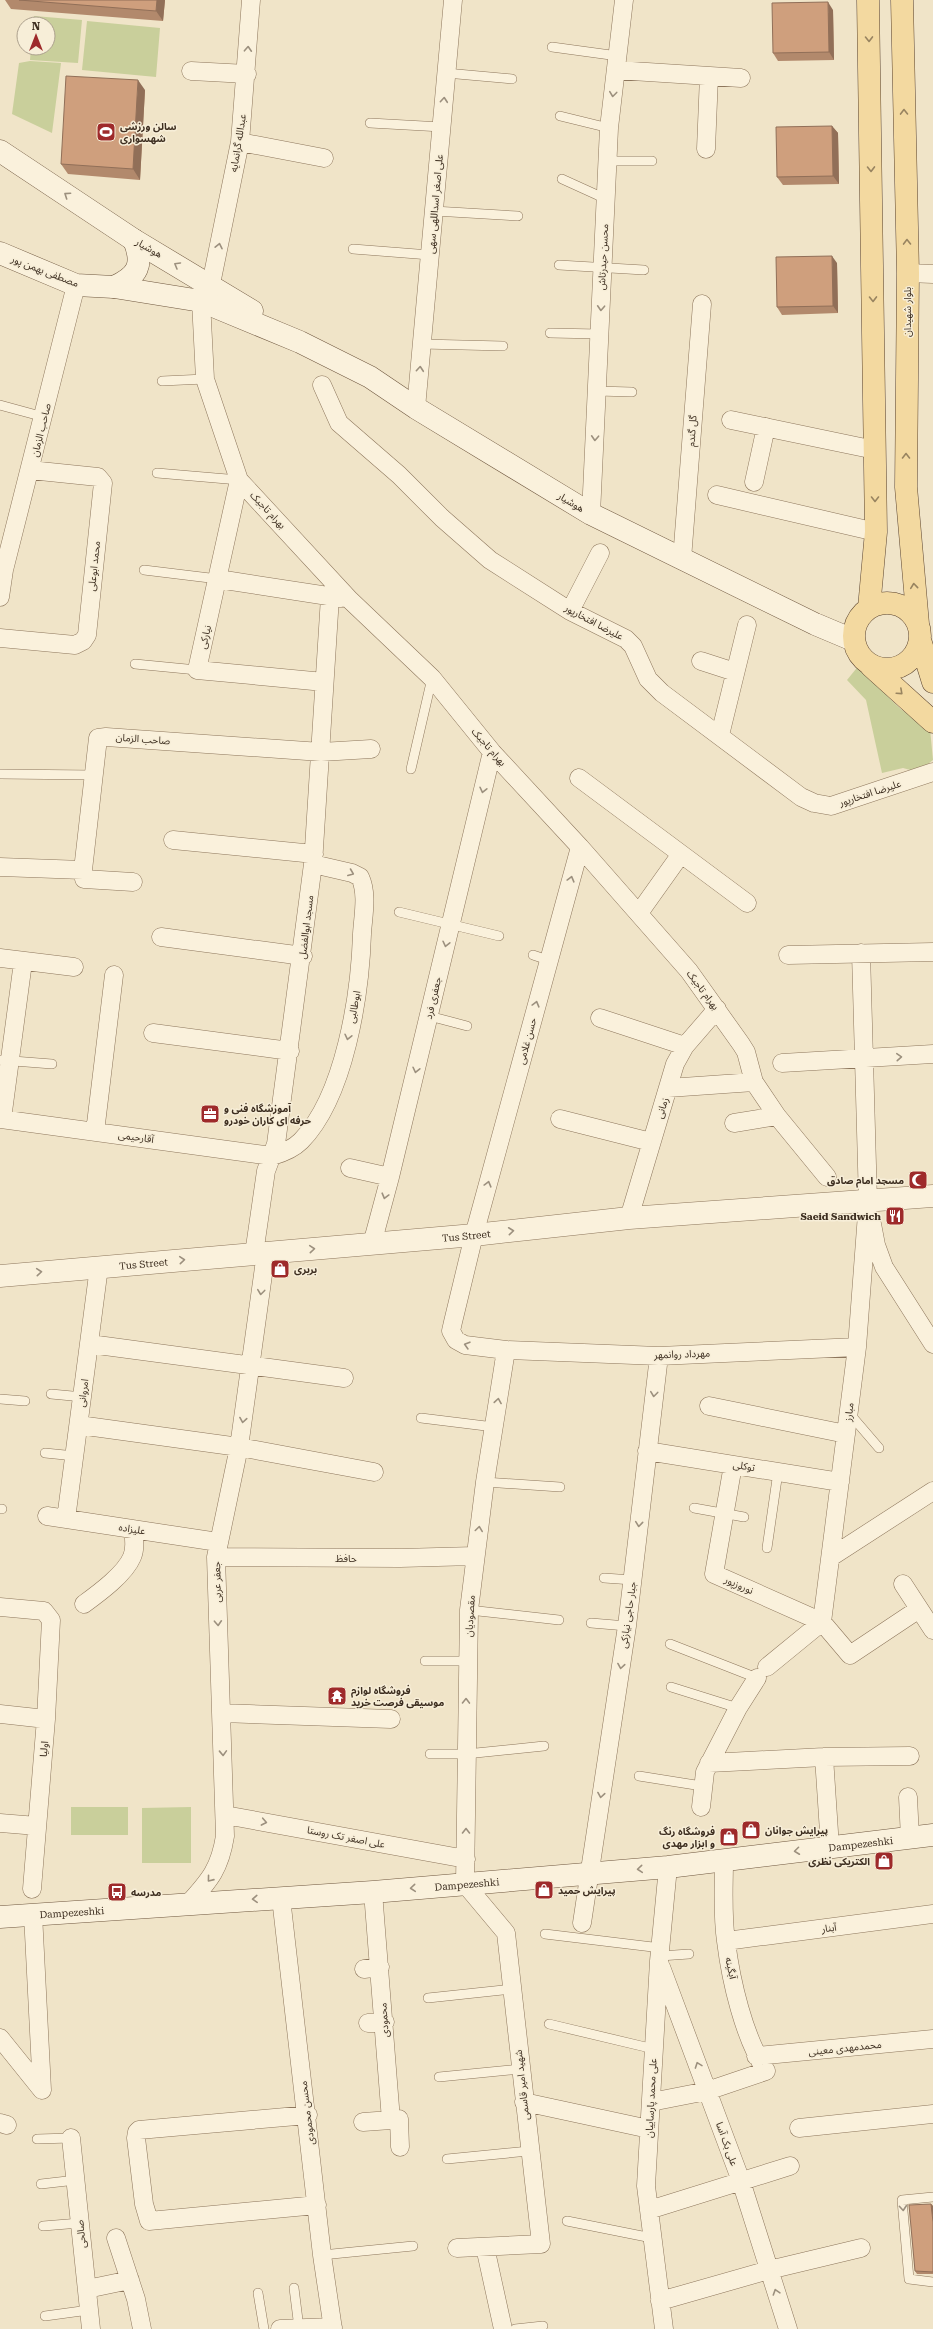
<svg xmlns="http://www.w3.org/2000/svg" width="933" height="2329" font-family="'Roboto Serif','Noto Sans Arabic',serif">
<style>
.green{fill:#c9cf9b}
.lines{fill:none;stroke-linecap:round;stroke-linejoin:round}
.service-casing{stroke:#8d765c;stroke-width:10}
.minor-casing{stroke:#8d765c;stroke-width:19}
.tertiary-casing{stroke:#8d765c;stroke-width:23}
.secondary-casing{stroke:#6f573f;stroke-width:23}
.primary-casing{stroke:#5b4430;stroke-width:23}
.service{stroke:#faf1dc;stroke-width:9}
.minor{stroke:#faf1dc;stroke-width:18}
.tertiary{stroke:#faf1dc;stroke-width:22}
.secondary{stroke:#faf1dc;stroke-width:22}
.primary{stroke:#f3d9a0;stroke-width:22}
.wall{fill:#b2896c}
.shaded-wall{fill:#916f58}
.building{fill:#cf9f7d;stroke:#916f58}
.oneway{stroke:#988460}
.oneway2{stroke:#9c907e}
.labels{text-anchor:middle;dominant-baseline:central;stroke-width:3;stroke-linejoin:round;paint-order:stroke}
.poi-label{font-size:10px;font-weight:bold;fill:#3d2e20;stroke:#f7eed8;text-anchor:start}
.street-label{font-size:10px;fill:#3d2e20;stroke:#f7eed8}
</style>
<rect width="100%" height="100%" fill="#f0e4c8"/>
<path class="green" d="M34,16L82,20L78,63L30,60L31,48H48V24H33Z
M87,21L160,28L156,77L82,70Z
M30,61L61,63L52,133L12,114L19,63Z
M860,664C873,680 886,696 902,710C911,717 922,720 930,729L933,760L923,768L914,771L903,768L882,773L866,700L847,680Z
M71,1807H128V1835H71Z
M191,1807V1863H142V1808Z"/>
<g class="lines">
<defs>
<path id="service" d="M552,47L618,56
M446,73L512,79
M560,116L609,128
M370,123L442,127
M607,161H652
M562,179L606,199
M434,211L518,216
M353,249L430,255
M559,265L644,270
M550,333L599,334
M422,344L503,346
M162,381L205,379
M597,391L632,392
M0,405L44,417
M157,473L239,480
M144,570L218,579
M135,664L197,670
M411,769L432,678
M0,774L93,775
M399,912L499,936
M533,955L548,960
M429,1016L467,1026
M0,1060L52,1064
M51,1394L83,1397
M0,1399L25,1401
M849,1413L879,1448
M421,1418L494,1427
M45,1453L75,1456
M485,1482L560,1487
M694,1508L744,1517
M0,1509H2
M767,1548L778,1472
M604,1578L633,1580
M469,1610L559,1620
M591,1623L627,1626
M670,1644L757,1678
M425,1661H467
M671,1687L738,1708
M430,1754H466L544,1746
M639,1776L702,1786
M545,1934L661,1948
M660,1956L689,1954
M428,1998L512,1989
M549,2024L654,2049
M439,2077L520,2069
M37,2139L71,2138
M447,2159L529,2151
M41,2184L76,2180
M933,2197L902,2200L909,2279L933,2282
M567,2221L652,2238
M43,2226L80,2223
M322,2255L413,2246
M294,2288L299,2328
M258,2293L264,2329
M45,2316L89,2310
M515,2329L543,2326"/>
<path id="minor" d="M616,70L741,78
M191,71L247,74
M240,142L324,158
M706,149L709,76
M908,273L933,274
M211,284L240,142L251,0
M201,301L205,379L239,480L350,600L432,678L492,752L580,847L689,971L741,1044L746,1052L754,1082L777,1116L827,1177
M322,385L339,423L399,475L442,518L490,560L570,611L626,639L633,646L648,679L662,693L801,797L814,803L831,806L933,772
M416,408L453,0
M731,420L875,450
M239,480L197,670L324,682
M754,482L766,427
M717,495L876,532
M591,514L609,128L624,0
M682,559L702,304
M218,579L341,598
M0,597L4,570L76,285
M570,611L600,553
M0,638L75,645L83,641L87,635L103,483L98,477L30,470
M701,661L735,672
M720,735L747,625
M579,778L747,903
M173,840L314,854
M580,847L474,1235L453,1322L451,1331L456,1340L465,1345L506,1350L659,1356L857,1347
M0,867L83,870
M133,882L84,879L83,870L98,738L106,737L321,752L371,749
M639,913L681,854
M161,937L303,956
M788,955L933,952
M0,958L74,967
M600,1018L685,1046
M153,1033L290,1051
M782,1063L933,1054
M668,1088L754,1082
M0,1119L272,1156C283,1153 293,1149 301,1141C345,1096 360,995 362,934C363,916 368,894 360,877L352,873L313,864
M2,1119L23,962
M560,1119L651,1142
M734,1123L777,1116
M95,1132L114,975
M350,1168L390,1177
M629,1218L675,1064L685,1046L717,1009
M872,1224L876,1245L884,1267L933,1344
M372,1244L390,1177L492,752
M254,1254L266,1171L276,1144L313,864L330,597
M90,1344L344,1378
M709,1406L846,1434
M79,1425L239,1447L374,1472
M647,1451L840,1482
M733,1465L714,1574L822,1622L850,1655L919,1609
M47,1516L218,1542
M66,1519L99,1267
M216,1557L400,1558L475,1556
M831,1557L933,1491
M903,1584L933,1630
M84,1604C99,1593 125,1574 132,1557C136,1548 134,1538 133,1529
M0,1607L44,1611L51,1620L46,1719L32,1889
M822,1622L857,1347L868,1201L861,953
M767,1667L822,1622
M222,1713L391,1719
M0,1714L46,1719
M824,1757L830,1847
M709,1763L824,1757L910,1756
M908,1797L910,1838
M701,1807L705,1772L738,1708L757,1678
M225,1815L466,1859
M0,1823L37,1826
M281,1898L322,2255L333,2329
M189,1903C210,1880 220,1868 225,1836L216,1557L239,1447L266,1253
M33,1914L42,2090
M582,1923L627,1626L659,1356
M726,1941L933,1914
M661,1967L741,2181L788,2329
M364,1969L380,1967
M368,2023L385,2022
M0,2038L42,2090
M756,2056L933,2039
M524,2102L649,2129
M651,2102L707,2091L766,2071C744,2037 731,1982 726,1941C722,1915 724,1886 724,1859
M308,2115L139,2130L137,2132L136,2138L144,2204L149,2221L317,2205
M391,2120L399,2119L400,2147
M363,2122L391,2120L373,1892
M0,2123L7,2125
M799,2128L933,2114
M71,2138L91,2329
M649,2210L790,2166
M116,2238L136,2299L142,2329
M485,2247L503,2329
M457,2248L541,2244L506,1933L465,1884L469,1610L485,1482L506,1350
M87,2289L130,2280
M660,2301L769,2270L861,2248
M280,2329L333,2327
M664,2329L646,2186L659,1961L668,1867"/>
<g id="tertiary">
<path id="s1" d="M0,1276L474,1235L629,1218L933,1196"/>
</g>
<g id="secondary">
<path d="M0,151L134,240L252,311"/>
<path d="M0,253L76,285L114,287L201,301L300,342L370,377L416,408L591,514L815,624L853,640"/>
<path d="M114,287C138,276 144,265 134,240"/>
<path id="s2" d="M0,1917L373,1892L668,1867L933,1835"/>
</g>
<path id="primary" d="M868,0L876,532L869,608
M902,0L908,273L906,487L918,624
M854 636a33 33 0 1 1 66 0a33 33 0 1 1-66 0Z
M920,640L933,682
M871,666L933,722"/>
</defs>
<use href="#service" class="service-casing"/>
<use href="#minor" class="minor-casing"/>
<use href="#tertiary" class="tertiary-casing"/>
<use href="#secondary" class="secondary-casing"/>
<use href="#primary" class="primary-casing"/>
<use href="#service" class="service"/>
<use href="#minor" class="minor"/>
<use href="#tertiary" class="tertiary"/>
<use href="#secondary" class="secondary"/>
<use href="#primary" class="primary"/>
</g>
<path class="wall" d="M5,0H165L163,21L11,9Z
M833,10L834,60L778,61L773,53Z
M145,90L140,180L68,174L61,164Z
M832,126L838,133L839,184L783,185L777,177Z
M837,263L838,313L782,315L777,307Z
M931,2204L933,2206V2274H917L915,2271Z"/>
<path class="shaded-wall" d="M157,0H165L163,21L156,11Z
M828,2L833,10L834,60L829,52Z
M138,80L145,90L140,180L133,169Z
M832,126L838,133L839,184L833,176Z
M832,256L837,263L838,313L833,306Z
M931,2204L933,2206V2222Z"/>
<path class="building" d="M19,0H157L156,11Z
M828,2L829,52L773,53L772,3Z
M66,76L138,80L133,169L61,164Z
M832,126L833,176L777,177L776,127Z
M832,256L833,306L777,307L776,257Z
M931,2204L933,2222V2272L915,2271L909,2205Z"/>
<defs><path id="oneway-chevron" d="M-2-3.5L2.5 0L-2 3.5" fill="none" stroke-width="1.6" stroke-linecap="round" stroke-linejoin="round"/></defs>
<g class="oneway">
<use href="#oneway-chevron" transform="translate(869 39) rotate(89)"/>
<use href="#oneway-chevron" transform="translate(904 112) rotate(-91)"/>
<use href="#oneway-chevron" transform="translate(871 169) rotate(89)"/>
<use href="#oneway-chevron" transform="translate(907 242) rotate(-91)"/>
<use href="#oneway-chevron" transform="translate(873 299) rotate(89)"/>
<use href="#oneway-chevron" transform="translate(906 456) rotate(-90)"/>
<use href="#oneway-chevron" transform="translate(875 499) rotate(90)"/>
<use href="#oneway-chevron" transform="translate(914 586) rotate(-96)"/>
<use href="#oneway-chevron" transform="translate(900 692) rotate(42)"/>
</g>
<g class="oneway2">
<use href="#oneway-chevron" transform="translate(248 49) rotate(-87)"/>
<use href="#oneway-chevron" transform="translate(613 94) rotate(97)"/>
<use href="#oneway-chevron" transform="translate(444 100) rotate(-85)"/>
<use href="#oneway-chevron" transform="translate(67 195) rotate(-146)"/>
<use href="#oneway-chevron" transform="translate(219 246) rotate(-78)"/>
<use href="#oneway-chevron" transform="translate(177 265) rotate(-150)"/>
<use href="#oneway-chevron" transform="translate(601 308) rotate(93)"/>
<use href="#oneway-chevron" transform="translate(420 369) rotate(-85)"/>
<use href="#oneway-chevron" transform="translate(595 438) rotate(93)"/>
<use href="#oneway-chevron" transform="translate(483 790) rotate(103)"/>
<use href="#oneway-chevron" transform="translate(351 873) rotate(22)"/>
<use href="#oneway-chevron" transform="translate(571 879) rotate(-75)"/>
<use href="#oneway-chevron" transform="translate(446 944) rotate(103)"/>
<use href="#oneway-chevron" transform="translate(536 1004) rotate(-75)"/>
<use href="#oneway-chevron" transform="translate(348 1037) rotate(103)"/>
<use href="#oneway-chevron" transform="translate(899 1057) rotate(-4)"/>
<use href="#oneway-chevron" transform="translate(416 1070) rotate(103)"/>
<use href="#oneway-chevron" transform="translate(488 1184) rotate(-75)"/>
<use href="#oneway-chevron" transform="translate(385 1196) rotate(105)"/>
<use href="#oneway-chevron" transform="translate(511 1231) rotate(-6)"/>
<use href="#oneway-chevron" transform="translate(312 1249) rotate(-5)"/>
<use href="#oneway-chevron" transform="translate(182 1260) rotate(-5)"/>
<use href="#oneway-chevron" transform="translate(39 1272) rotate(-5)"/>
<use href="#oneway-chevron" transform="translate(261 1292) rotate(97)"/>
<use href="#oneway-chevron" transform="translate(467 1345) rotate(-164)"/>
<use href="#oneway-chevron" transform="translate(654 1394) rotate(97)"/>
<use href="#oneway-chevron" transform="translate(498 1401) rotate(-81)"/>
<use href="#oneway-chevron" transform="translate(243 1420) rotate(99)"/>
<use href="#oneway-chevron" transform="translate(639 1524) rotate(96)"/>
<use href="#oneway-chevron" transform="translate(479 1529) rotate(-82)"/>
<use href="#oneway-chevron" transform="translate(218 1623) rotate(87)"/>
<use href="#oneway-chevron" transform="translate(621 1666) rotate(99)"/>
<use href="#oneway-chevron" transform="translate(466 1701) rotate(-89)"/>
<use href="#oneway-chevron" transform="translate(223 1753) rotate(88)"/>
<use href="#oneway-chevron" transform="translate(601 1795) rotate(99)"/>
<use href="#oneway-chevron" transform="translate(264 1822) rotate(11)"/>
<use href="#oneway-chevron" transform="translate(466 1831) rotate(-90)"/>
<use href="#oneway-chevron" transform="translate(797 1851) rotate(173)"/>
<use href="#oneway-chevron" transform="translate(640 1869) rotate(175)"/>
<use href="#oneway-chevron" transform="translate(210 1879) rotate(129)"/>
<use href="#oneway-chevron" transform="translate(413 1888) rotate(175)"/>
<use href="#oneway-chevron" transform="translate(255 1899) rotate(177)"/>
<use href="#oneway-chevron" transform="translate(698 2065) rotate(-110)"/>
<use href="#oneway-chevron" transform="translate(903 2208) rotate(85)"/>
<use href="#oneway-chevron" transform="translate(776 2292) rotate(-108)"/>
</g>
<defs>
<symbol id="stadium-square" viewBox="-11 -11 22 22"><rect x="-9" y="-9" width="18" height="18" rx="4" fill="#9e2a2b" stroke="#f7eed8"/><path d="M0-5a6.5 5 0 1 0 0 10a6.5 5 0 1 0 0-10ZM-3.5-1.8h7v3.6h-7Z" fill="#fff"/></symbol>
<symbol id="office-square" viewBox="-11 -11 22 22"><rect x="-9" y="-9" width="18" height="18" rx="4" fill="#9e2a2b" stroke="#f7eed8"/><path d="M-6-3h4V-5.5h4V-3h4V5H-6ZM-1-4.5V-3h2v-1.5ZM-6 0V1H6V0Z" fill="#fff"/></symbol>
<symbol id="mosque-square" viewBox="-11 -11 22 22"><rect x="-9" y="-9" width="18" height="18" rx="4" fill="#9e2a2b" stroke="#f7eed8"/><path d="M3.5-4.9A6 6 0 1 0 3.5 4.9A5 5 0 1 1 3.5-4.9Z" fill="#fff"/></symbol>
<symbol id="restaurant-square" viewBox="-11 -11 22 22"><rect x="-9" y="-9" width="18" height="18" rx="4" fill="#9e2a2b" stroke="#f7eed8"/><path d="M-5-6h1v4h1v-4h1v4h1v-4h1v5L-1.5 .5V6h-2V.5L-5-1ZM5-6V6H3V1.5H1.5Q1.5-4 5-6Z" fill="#fff"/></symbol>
<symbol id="shop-square" viewBox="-11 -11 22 22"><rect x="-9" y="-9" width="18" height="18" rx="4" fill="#9e2a2b" stroke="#f7eed8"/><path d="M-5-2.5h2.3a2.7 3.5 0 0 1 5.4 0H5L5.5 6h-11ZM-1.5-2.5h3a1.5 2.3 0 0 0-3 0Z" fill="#fff"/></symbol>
<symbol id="temple-square" viewBox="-11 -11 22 22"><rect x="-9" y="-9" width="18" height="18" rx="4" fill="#9e2a2b" stroke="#f7eed8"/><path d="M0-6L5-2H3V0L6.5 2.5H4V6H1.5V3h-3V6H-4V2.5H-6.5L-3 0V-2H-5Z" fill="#fff"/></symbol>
<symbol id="bus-square" viewBox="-11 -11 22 22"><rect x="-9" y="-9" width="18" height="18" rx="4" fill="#9e2a2b" stroke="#f7eed8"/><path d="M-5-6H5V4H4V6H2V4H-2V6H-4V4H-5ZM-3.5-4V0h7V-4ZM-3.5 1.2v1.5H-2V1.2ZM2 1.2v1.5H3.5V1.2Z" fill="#fff"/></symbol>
</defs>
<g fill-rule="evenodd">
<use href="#stadium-square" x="95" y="121" width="22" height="22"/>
<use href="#office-square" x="199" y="1103" width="22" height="22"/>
<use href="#mosque-square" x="907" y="1169" width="22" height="22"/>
<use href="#restaurant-square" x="884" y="1205" width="22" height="22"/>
<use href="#shop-square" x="269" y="1258" width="22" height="22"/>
<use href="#temple-square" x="326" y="1685" width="22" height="22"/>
<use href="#shop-square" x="740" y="1819" width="22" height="22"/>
<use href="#shop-square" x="718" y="1826" width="22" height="22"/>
<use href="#shop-square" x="873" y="1850" width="22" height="22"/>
<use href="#shop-square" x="533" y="1879" width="22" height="22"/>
<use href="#bus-square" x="106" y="1881" width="22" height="22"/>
</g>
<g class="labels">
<g class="poi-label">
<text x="120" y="126">سالن ورزشی<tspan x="120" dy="12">شهسواری</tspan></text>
<text x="224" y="1108">آموزشگاه فنی و<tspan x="224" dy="12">حرفه ای کاران خودرو</tspan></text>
<text x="904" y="1180" text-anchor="end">مسجد امام صادق</text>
<text x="881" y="1216" text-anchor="end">Saeid Sandwich</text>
<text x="294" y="1269">بربری</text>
<text x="351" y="1690">فروشگاه لوازم<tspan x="351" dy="12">موسیقی فرصت خرید</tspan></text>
<text x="765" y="1830">پیرایش جوانان</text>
<text x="715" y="1831" text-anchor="end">فروشگاه رنگ<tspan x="715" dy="12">و ابزار مهدی</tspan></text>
<text x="870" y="1861" text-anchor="end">الکتریکی نظری</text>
<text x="558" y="1890">پیرایش حمید</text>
<text x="131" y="1892">مدرسه</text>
</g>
<g class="street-label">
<text transform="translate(238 143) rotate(-81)">عبدالله گرانمایه</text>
<text transform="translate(435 204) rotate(-85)">علی اصغر اسداللهی سهی</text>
<text transform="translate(149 248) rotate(30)">هوشیار</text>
<text transform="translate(603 257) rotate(-87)">محسن حیدرتاش</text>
<text transform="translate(45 271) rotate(21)">مصطفی بهمن پور</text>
<text transform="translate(907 312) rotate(-90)">بلوار شهیدان</text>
<text transform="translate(41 430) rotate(-76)">صاحب الزمان</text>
<text transform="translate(692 431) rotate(-86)">گل گندم</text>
<text transform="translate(571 502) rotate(31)">هوشیار</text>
<text transform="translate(268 510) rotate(47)">بهرام تاجیک</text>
<text transform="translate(94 566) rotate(-84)">محمد ابوعلی</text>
<text transform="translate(594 622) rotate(28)">علیرضا افتخارپور</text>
<text transform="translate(205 637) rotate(-77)">نیارکی</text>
<text transform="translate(143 739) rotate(4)">صاحب الزمان</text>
<text transform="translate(489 747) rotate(49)">بهرام تاجیک</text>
<text transform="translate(870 793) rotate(-18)">علیرضا افتخارپور</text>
<text transform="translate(306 927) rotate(-83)">مسجد ابوالفضل</text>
<text transform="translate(703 990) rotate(53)">بهرام تاجیک</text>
<text transform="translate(433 998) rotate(-77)">جعفری فرد</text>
<text transform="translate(354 1007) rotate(-80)">ابوطالبی</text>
<text transform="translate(527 1041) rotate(-75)">حسن غلامی</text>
<text transform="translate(662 1108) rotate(-73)">زمانی</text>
<text transform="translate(136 1137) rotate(8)">آقارحیمی</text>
<text stroke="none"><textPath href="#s1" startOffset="468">Tus Street</textPath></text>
<text stroke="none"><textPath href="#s1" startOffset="144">Tus Street</textPath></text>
<text transform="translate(682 1354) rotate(-2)">مهرداد روانمهر</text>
<text transform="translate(83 1393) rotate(-82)">امروانی</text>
<text transform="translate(849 1412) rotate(-83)">مبارز</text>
<text transform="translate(744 1466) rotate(9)">توکلی</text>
<text transform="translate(132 1529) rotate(9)">علیزاده</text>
<text x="346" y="1558">حافظ</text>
<text transform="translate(217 1582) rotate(-91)">جعفر عربی</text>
<text transform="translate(739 1585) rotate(24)">نوروزپور</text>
<text transform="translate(628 1615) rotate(-82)">جبار حاجی نیازکی</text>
<text transform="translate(470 1616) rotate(-86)">مقصودیان</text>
<text transform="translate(44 1749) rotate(-85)">اولیا</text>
<text transform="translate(346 1837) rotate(11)">علی اصغر تک روستا</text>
<text stroke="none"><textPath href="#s2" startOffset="864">Dampezeshki</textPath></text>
<text stroke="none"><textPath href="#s2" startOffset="468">Dampezeshki</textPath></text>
<text stroke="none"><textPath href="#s2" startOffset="72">Dampezeshki</textPath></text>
<text transform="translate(829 1928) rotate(-7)">آبنار</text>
<text transform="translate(731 1968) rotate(78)">آبگینه</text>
<text transform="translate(384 2020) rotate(-94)">محمودی</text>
<text transform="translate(845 2048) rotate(-6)">محمدمهدی معینی</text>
<text transform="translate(522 2085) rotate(-96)">شهید امیر قاسمی</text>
<text transform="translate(651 2098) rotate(-87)">علی محمد پارساییان</text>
<text transform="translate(307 2113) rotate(-97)">محسن محمودی</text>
<text transform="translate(727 2144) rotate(70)">علی بک آسا</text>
<text transform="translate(81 2234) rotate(-96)">صالحی</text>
</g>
</g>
<g transform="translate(36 36)"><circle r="19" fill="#f7eed8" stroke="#ada18e"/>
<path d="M0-3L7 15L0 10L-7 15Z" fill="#9e2a2b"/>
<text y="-6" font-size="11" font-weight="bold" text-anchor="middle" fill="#3d2e20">N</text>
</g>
</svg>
